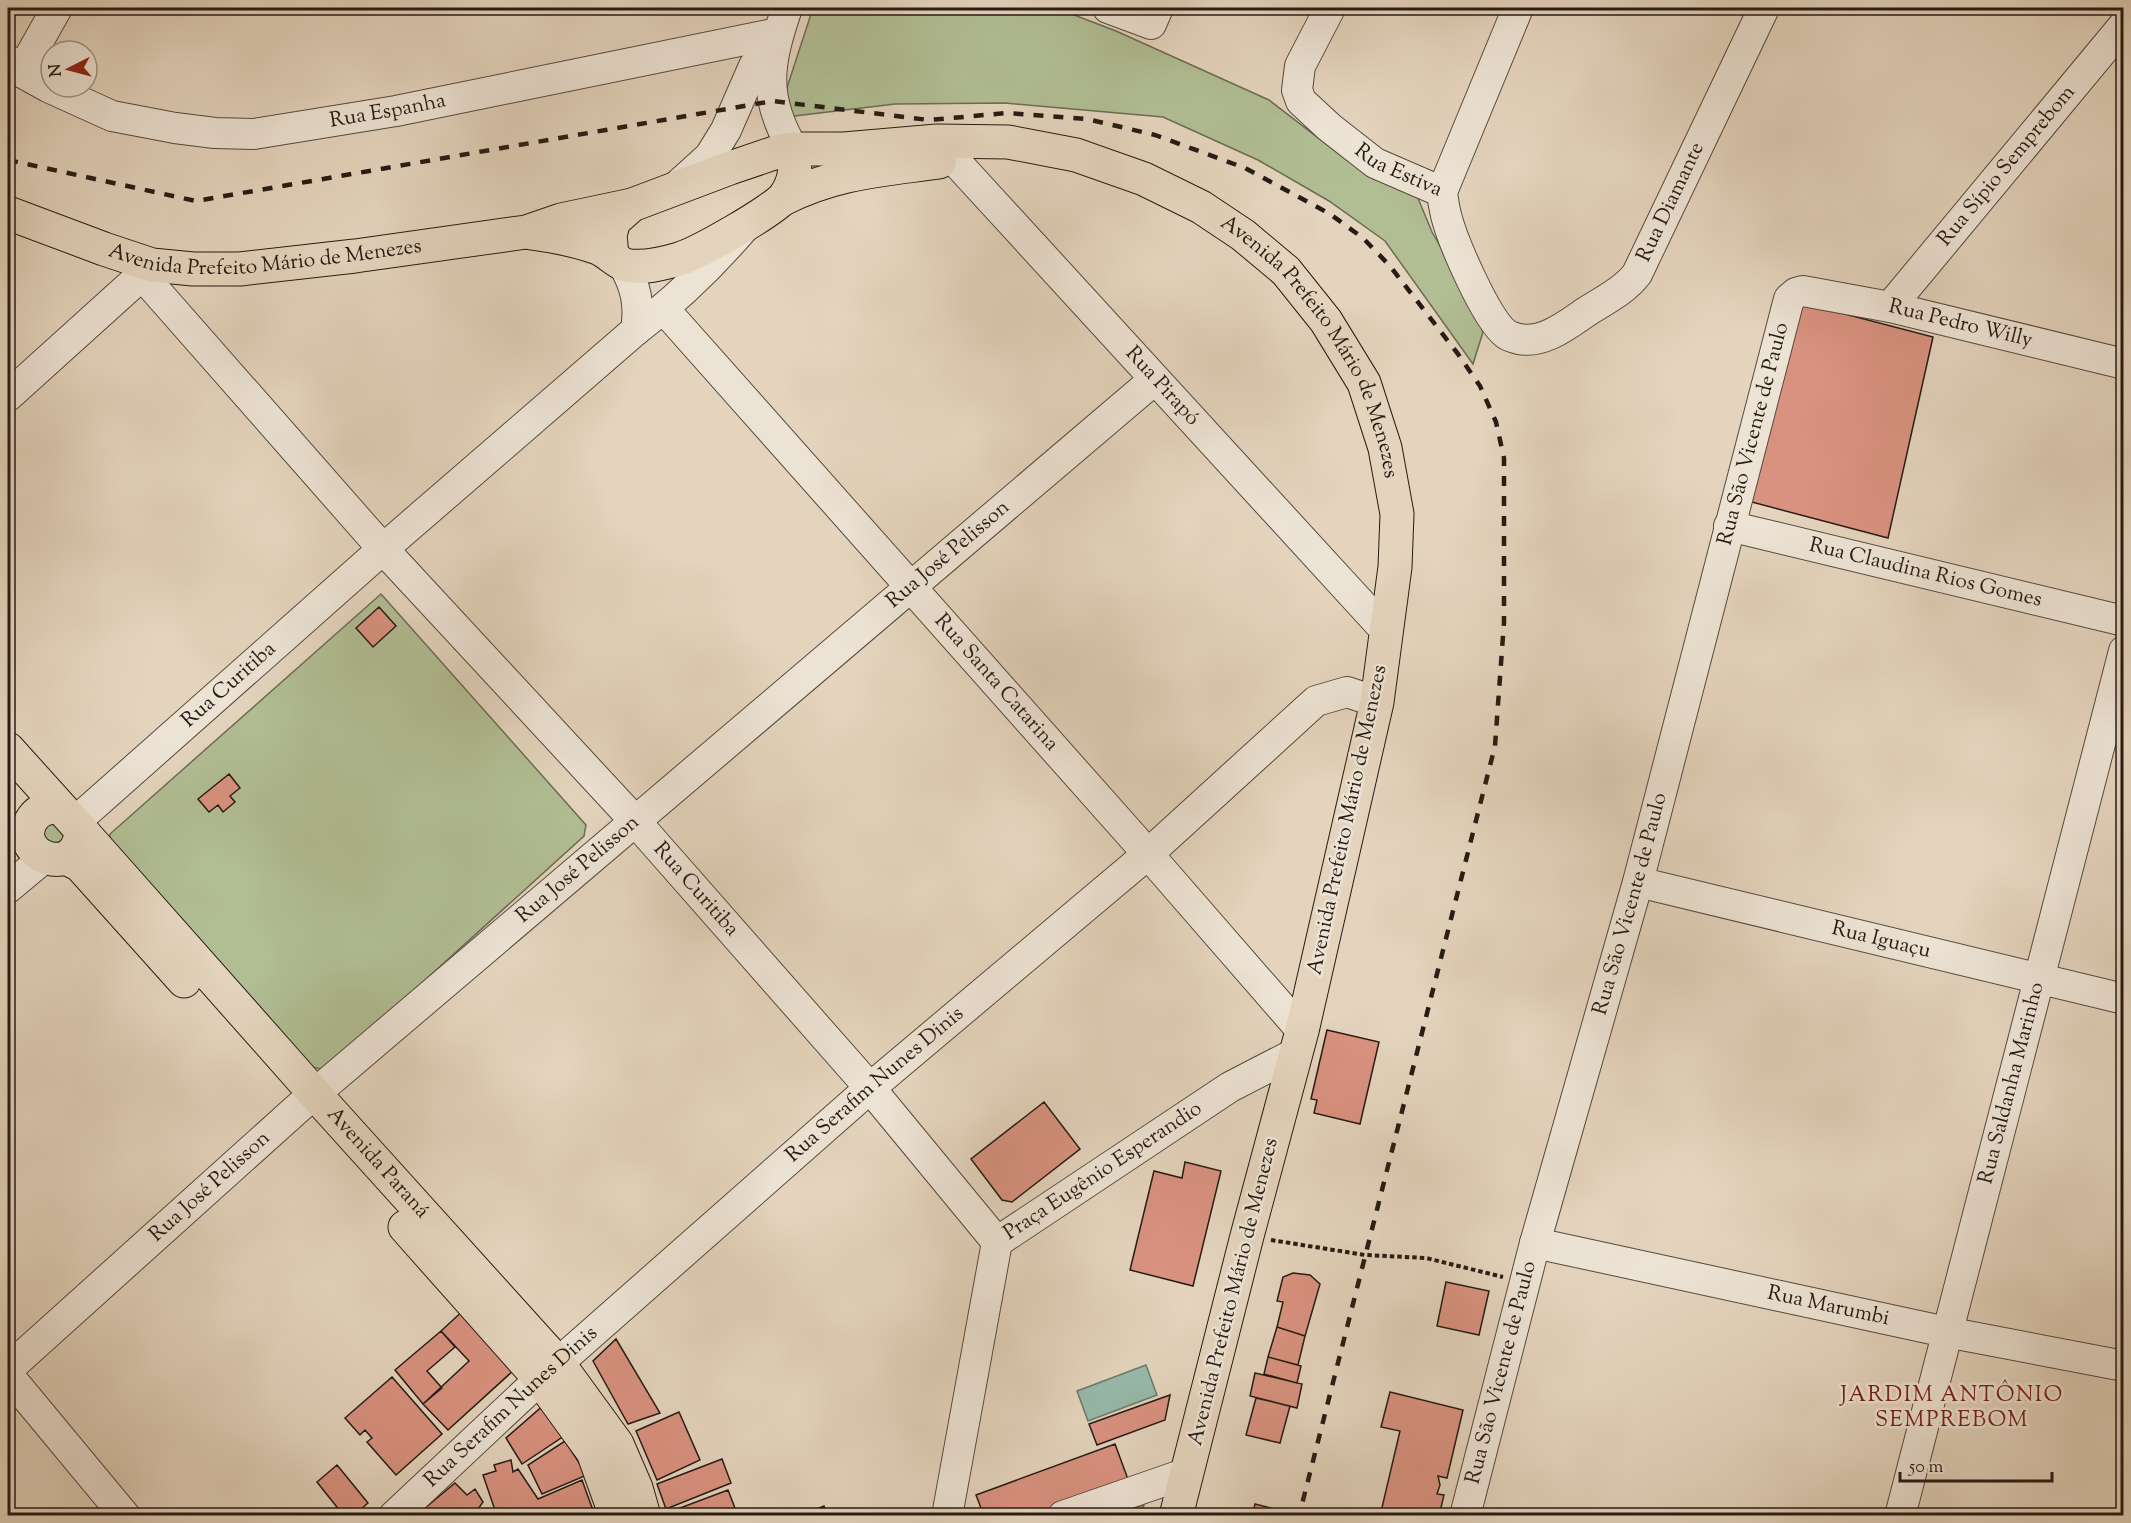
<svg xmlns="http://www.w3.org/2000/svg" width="2131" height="1523" font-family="'Sorts Mill Goudy',serif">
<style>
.green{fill:#b1bd93;stroke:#6c6c54;stroke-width:1.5}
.water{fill:#97b9aa;stroke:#6a7a6e;stroke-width:1.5}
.building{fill:#d99280;stroke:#261b14;stroke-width:1.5}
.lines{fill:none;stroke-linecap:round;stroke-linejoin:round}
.minor-casing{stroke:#56493e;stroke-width:32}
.major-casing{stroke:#261b14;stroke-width:35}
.path{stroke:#261b14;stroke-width:4;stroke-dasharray:4.5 3;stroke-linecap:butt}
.minor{stroke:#ede3d4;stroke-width:30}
.major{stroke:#e4d4bd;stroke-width:33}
.rail{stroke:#261b14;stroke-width:4.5;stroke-dasharray:10 10;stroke-linecap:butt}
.labels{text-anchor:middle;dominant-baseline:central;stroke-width:5;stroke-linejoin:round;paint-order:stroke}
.street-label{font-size:21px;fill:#261b14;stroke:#ede3d4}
.neighbourhood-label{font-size:22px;letter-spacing:1.5px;fill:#7a1f14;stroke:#ede3d4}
</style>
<rect width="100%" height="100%" fill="#e4d4bd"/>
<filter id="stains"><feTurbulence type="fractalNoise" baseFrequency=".00333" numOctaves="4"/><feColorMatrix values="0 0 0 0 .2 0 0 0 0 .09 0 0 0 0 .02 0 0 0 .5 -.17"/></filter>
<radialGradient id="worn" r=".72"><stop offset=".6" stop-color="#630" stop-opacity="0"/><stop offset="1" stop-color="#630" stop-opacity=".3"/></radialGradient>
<path class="green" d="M813,8H1056L1116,31L1269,100L1347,160L1415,191L1432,232L1470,298L1483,332L1473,364L1385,241L1329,201L1258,160L1163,117L1005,103L895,104L777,118Z
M381,594L586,825L584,836L326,1070L303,1065L109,847L110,834Z
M42,820L68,823L59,850L37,831Z
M1144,1505L1141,1515H1106Z"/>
<path class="water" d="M1146,1365L1157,1395L1088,1421L1077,1391Z"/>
<path class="building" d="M1799,302L1933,337L1888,538L1748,501Z
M379,607L396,626L373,647L356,628Z
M229,774L240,788L230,796L235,802L223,812L218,805L209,812L198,799Z
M1327,1030L1379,1042L1360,1124L1314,1113L1317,1100L1311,1099Z
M1044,1102L1080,1149L1012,1202L1002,1200L971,1159Z
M1185,1162L1221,1171L1193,1286L1130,1270L1154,1171L1182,1178Z
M1293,1273L1310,1275L1320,1284L1305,1336L1277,1327L1283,1302L1277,1301L1283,1277Z
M1446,1282L1489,1291L1479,1335L1437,1326Z
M467,1307L514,1370L448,1430L423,1404L469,1361L441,1331Z
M1277,1327L1305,1336L1298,1365L1268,1357Z
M441,1331L455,1347L427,1371L442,1388L423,1404L395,1370Z
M616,1339L660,1413L628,1424L593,1361Z
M1268,1357L1301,1366L1297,1383L1264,1374Z
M1255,1373L1302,1384L1297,1408L1250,1396Z
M392,1377L442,1434L396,1475L367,1442L372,1438L365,1430L360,1435L345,1418Z
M1390,1392L1463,1410L1447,1478L1438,1476L1440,1485L1437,1494L1444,1495L1439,1516H1380L1400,1431L1381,1427Z
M1170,1395L1165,1420L1097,1445L1089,1424Z
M1256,1398L1290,1406L1280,1443L1246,1435Z
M545,1404L564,1436L522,1464L506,1438Z
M679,1412L700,1460L657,1480L636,1431Z
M565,1441L587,1475L542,1494L528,1465Z
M1115,1444L1129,1482L1038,1516H984L976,1495Z
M722,1459L731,1483L666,1509L657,1484Z
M511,1460L513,1472L518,1469L538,1499L582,1480L595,1516H497L483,1475L496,1471L494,1465Z
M337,1465L368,1503L353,1516H344L317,1482Z
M455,1483L467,1495L475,1489L483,1502L478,1509L483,1516H419L418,1514Z
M728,1490L738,1516H664V1514Z
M1255,1504L1291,1513L1290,1516H1252Z
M824,1506L827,1516H799Z"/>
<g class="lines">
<defs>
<g id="minor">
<path d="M787,8C768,64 762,96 793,149"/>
<path d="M1108,8L1151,24L1158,8"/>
<path id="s1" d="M1330,8L1300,66L1297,90L1301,101L1329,127L1375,163L1442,192C1443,200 1444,207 1446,215C1452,240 1486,319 1506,334C1509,336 1515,338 1519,339C1543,344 1567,325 1586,312C1603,301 1625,290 1637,274L1764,8"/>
<path id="s2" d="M8,60L21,72L48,87L112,116L175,128L215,133L254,134L396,111L778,33"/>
<path d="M21,72L57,8"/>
<path id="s3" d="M937,141L1386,631"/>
<path d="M677,186L710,156L726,130L754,66L778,33"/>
<path d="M1442,192L1518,8"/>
<path d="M623,264C636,286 640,305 636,330"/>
<path d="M152,265L142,275L383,549L636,330C676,300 709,268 742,230"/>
<path id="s4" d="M1890,307L2124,25"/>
<path id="s5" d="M664,309L1148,854L1302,1031"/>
<path d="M8,396L142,275"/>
<path id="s6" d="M1729,526L2124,621"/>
<path id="s7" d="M75,822L383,549L636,822L870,1088L997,1242"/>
<path id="s8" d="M1638,882L2124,999"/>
<path d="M8,888L44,858"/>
<path id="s9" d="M1535,1243L1946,1332L2124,1366"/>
<path id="s10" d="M8,1369L298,1108L1154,380"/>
<path d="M8,1375L125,1516"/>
<path id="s11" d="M394,1516L540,1379L870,1088L1148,854L1316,701L1347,692L1377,702"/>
<path id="s12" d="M947,1516L997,1242L1230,1087L1296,1053"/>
<path d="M1063,1516L1187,1473"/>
<path id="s13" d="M1465,1516L1535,1243L1638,882L1789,299L1796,293L1803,291L1890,307L2124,364"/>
<path id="s14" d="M1900,1516L2124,651"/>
</g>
<g id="major">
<path id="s15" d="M793,149H844L937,141L1008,142L1076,155L1144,179L1201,207L1243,235L1286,271L1326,321L1364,383L1385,448L1397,514L1395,567L1377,702L1302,1031L1247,1236L1176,1516"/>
<path d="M783,199C836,172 882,170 939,162"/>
<path id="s16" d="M8,213L104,249L152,265L193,269H240L355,256L526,232L561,220L632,205"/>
<path d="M531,233C554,236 576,240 598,248C607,252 617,262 625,265C642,269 662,264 679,259C697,254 775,210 785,196C796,180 796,167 793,149L780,151L730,168L632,205L614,221L610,235L612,255"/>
<path d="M8,749L81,830C79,881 12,857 31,821C37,810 47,807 59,807"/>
<path id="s17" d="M81,830L315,1094L558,1363L617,1444L636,1488L644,1516"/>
<path d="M66,858L80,865L184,981"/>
<path d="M405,1227L540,1379L593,1452L616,1516"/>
</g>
</defs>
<use href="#minor" class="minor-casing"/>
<use href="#major" class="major-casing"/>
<path class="path" d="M1271,1240L1365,1255L1426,1258L1503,1277"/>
<use href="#minor" class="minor"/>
<use href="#major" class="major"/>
<path class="rail" d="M8,160L196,201L773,101L929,120L1007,113L1087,119L1155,135L1245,168L1330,214L1363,238L1390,266L1458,354L1480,386L1496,422L1504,458V622L1495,746L1299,1516"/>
</g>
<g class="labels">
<g class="street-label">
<text stroke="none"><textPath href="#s2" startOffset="398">Rua Espanha</textPath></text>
<text stroke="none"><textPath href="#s4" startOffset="183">Rua Sípio Semprebom</textPath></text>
<text stroke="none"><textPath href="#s1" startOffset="222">Rua Estiva</textPath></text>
<text stroke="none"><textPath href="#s1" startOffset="660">Rua Diamante</textPath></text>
<text stroke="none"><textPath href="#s16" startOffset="266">Avenida Prefeito Mário de Menezes</textPath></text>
<text stroke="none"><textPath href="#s13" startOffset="1437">Rua Pedro Willy</textPath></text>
<text stroke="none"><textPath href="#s15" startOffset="604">Avenida Prefeito Mário de Menezes</textPath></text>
<text stroke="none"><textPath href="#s3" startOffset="333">Rua Pirapó</textPath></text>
<text stroke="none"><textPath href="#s13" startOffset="1120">Rua São Vicente de Paulo</textPath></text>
<text stroke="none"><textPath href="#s10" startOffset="1244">Rua José Pelisson</textPath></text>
<text stroke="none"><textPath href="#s6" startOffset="202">Rua Claudina Rios Gomes</textPath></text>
<text stroke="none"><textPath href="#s5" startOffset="500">Rua Santa Catarina</textPath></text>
<text stroke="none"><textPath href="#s7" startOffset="206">Rua Curitiba</textPath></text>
<text transform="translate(1348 820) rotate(-78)">Avenida Prefeito Mário de Menezes</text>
<text stroke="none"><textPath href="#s10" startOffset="758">Rua José Pelisson</textPath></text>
<text stroke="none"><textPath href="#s7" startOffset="874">Rua Curitiba</textPath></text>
<text stroke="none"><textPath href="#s13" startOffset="634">Rua São Vicente de Paulo</textPath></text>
<text stroke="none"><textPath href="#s8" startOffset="250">Rua Iguaçu</textPath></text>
<text stroke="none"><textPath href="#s14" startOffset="447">Rua Saldanha Marinho</textPath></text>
<text stroke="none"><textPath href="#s11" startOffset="646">Rua Serafim Nunes Dinis</textPath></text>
<text stroke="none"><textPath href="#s17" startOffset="446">Avenida Paraná</textPath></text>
<text stroke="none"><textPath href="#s12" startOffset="406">Praça Eugênio Esperandio</textPath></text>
<text stroke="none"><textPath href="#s10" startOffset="272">Rua José Pelisson</textPath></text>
<text transform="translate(1234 1292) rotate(-76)">Avenida Prefeito Mário de Menezes</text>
<text stroke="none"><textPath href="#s9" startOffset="300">Rua Marumbi</textPath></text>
<text stroke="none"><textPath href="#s13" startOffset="148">Rua São Vicente de Paulo</textPath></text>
<text stroke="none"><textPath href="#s11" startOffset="160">Rua Serafim Nunes Dinis</textPath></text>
</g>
<g class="neighbourhood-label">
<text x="1952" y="1396">JARDIM ANTÔNIO<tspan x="1952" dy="25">SEMPREBOM</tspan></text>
</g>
</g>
<rect width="2131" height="1523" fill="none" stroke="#e4d4bd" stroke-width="30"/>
<rect x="9" y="9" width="2113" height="1505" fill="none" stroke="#261b14" stroke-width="3"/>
<rect x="15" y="15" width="2101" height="1493" fill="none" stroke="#261b14" stroke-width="1.5"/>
<g transform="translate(69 69) rotate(264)"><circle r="28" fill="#ede3d4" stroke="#9d9387" stroke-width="1.5"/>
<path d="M0-4.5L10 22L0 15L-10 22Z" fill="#8f2418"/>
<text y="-9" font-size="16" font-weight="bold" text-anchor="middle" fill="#261b14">N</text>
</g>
<path d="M1900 1472v9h152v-9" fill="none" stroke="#261b14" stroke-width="3"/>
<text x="1909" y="1472" font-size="18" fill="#261b14" stroke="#ede3d4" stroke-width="4.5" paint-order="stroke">50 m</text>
<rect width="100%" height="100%" filter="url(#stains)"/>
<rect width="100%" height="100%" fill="url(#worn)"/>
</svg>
